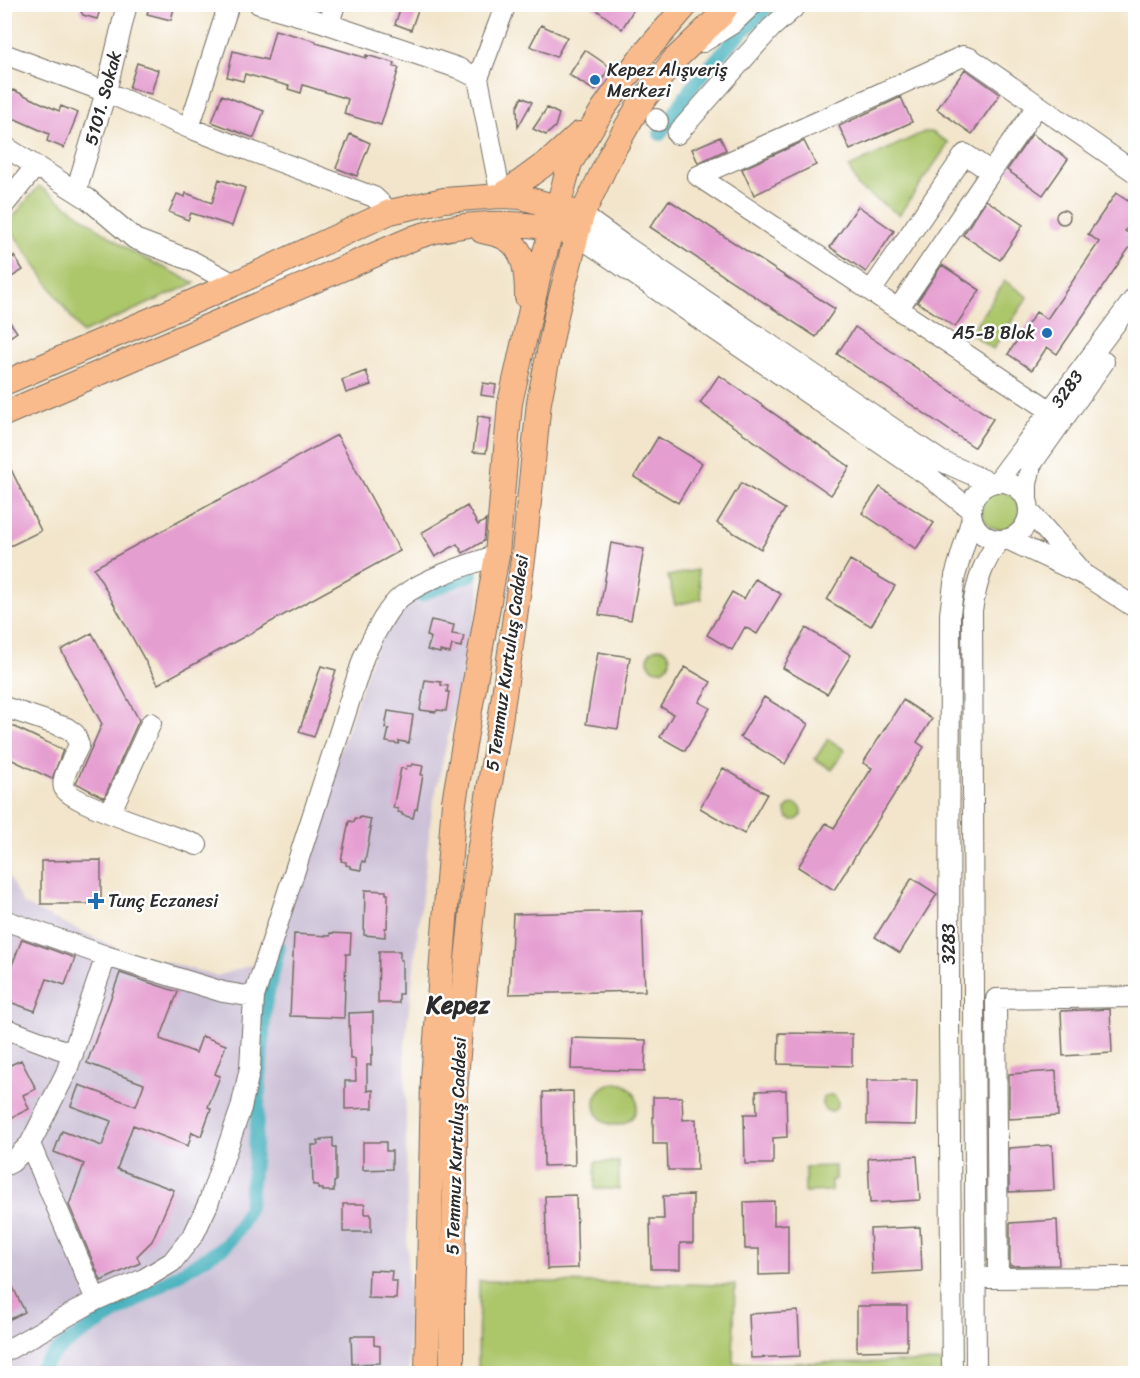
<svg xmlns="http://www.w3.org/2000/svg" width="1140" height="1378" font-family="Sriracha,sans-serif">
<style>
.industrial{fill:#cbbfd5;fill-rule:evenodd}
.green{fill:#acc66b;stroke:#6c784b;stroke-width:1.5}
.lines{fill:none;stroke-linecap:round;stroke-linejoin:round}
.canal{stroke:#3eadba;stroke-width:14}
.building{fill:#e59ed0}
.minor-casing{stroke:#716c63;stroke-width:22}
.major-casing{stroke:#716c63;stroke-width:26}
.minor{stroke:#fff;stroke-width:20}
.major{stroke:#fabb8c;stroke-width:24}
.poi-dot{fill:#1f6fb2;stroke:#fff;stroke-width:2}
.labels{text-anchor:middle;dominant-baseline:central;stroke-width:5;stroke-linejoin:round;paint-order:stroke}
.poi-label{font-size:18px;fill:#2b2b2b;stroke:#fff;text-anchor:start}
.street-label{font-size:18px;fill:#2b2b2b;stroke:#fff}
.district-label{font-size:24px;font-weight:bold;fill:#2b2b2b;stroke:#fff}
</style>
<rect width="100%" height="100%" fill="#fff"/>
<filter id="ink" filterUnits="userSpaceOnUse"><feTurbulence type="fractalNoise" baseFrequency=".0167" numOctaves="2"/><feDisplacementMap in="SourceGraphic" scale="12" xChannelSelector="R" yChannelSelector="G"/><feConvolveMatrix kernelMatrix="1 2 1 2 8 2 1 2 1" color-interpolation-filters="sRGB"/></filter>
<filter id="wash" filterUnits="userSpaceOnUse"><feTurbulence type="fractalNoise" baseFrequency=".008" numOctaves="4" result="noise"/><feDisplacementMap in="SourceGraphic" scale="24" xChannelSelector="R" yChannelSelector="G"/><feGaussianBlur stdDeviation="1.35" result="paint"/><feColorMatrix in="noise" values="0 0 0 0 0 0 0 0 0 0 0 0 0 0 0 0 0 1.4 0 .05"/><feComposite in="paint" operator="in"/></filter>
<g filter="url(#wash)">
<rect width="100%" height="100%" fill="#f2e5cb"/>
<path class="industrial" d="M476,571L480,595L432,809L405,1044L409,1373H5L4,867L23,904L119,949L217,976L267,960L374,652L400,606ZM254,1105L253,1184L243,1212L253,1105Z"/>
<path class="green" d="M924,132H932L949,143L899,215L858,187L849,167Z
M39,186L132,252L195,283L82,333L7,224Z
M1005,281L1028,297L993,349L970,333Z
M981 510a19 19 0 1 1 38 0a19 19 0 1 1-38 0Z
M697,570L702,599L675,605L668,576Z
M648 659a11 11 0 1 1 22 0a11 11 0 1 1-22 0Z
M828,739L845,750L832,770L815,759Z
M786 812a8 8 0 1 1 16 0a8 8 0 1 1-16 0Z
M595 1104a21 21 0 1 1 42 0a21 21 0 1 1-42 0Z
M822 1103a8 8 0 1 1 16 0a8 8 0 1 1-16 0Z
M595,1162H619V1189H595Z
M835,1166V1180H831V1191L805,1192V1167Z
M479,1281L735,1285L733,1363L944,1362V1374H478Z"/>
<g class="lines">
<path class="canal" d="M660,134L692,87L724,50L771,4
M420,595L471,574
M35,1374L57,1351L76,1337L225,1246L240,1226L249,1207L254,1163L265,1006L279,947"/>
</g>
<g id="blocks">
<path class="building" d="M82,4H102L97,19L83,15L80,10Z
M150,4H175L171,20L147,14Z
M402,4H420L411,30L395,24Z
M589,4H637L622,29Z
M541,25L567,37L556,57L530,46Z
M275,30L316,41V43L366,58V55L395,63L394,67L399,68L381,125L344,114L348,99L303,85L301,93L288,89L289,86L245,74L243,81L227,77L233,51L267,60Z
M585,50L610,67L595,91L569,75Z
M137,63L158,70L151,94L129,88Z
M965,69L1000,94L972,134L937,109Z
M13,90L59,111L61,106L78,113L64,148L47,141L49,134L4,114V110Z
M222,95L264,111L254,138L212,122Z
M522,97L532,102L518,127L517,108Z
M901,97L912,122L850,150L839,126Z
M547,108L559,114L555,127L546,135L533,129Z
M350,134L370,143L357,176L336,168Z
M1032,134L1068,159L1043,195L1007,170Z
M720,137L726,150L698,163L692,149Z
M804,141L816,165L754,195L742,169Z
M219,179L245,188L232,226L191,213L188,220L169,212L177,194L185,197L186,193L212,203Z
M1116,193L1136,206V215L1125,231L1136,238L1057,354L1047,347L1032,370L1008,354L1036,312L1047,319L1099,242L1088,234Z
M669,200L835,309L816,337L650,227Z
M986,200L1023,225L1000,260L963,235Z
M858,206L894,231L866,272L830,247Z
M1056 217a7 7 0 1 1 14 0a7 7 0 1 1-14 0Z
M14,256L23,270L4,282V262Z
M942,265L980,290L955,327L917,302Z
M4,314L17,332L4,341Z
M855,327L993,419L974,447L837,354Z
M366,371L371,385L346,393L342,380Z
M719,375L850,467L831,495L700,403Z
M483,383L496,385L494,397L481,395Z
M478,416L491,418L486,453L473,452Z
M337,435L400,551L158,684L94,568Z
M658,437L702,463L678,503L634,477Z
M4,455L41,531L4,549Z
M741,483L785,509L761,549L717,523Z
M880,487L934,523L916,549L862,513Z
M467,506L478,525L486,520L484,541L463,553L457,544L435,557L421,533Z
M611,543L644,549L631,620L599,615Z
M850,560L895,586L871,626L827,600Z
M755,579L781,594L757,634L745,627L732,650L707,635L732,592L744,599Z
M431,620L454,625L452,634L464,636L461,647L452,645L450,653L440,651V653L427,650L431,638L427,636Z
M806,628L851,655L827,694L783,668Z
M92,633L139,720L104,798L76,783L102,724L61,650Z
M598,652L630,657L618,729L586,724Z
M321,666L336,670L314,737L299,732Z
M685,667L711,682L699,702L710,708L685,751L660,737L673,714L661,707Z
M425,680L441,682V685L448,686L447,692H449L446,711L437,710L436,712L420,710Z
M764,697L808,724L785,764L740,737Z
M903,700L932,719L917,742L924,747L834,890L798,867L826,823L834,828L872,768L863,763Z
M388,711L413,715L409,743L399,741V744L386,742L389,729L385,728Z
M4,722L63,750L52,779L4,756Z
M412,764L423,766L421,775H423L417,809H415L413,818L402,815V813L398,812V809L393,808L401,768L406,769L407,766H411Z
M723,768L767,794L744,834L700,808Z
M360,817L371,819L369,828H371L365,862L362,861L361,870L350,868V866L346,865V862L341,861L349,821L354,822L355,818L359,819Z
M101,860V904H41V861Z
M912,878L937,894L900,953L875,937Z
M365,890L386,891V894H388L387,928H385V937L364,935Z
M642,911L645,991L509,994L513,914Z
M330,933L351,934L350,954H346L344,1018L290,1016L294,934L330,936Z
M22,939L75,958L65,985L47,979L35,1011L4,1000V986Z
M379,951H400V960H402V994H399V1003H378Z
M120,973L178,992L160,1039L196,1053L202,1036L226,1045L215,1074L220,1076L208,1107L211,1109L201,1136L192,1132L188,1146L133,1125L117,1169L174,1190L152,1241L137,1256L140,1263L101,1281L69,1205L84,1164L54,1152L62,1131L102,1146L111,1121L71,1106L79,1085L136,1106L144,1084L87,1063Z
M1110,1009L1112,1053L1063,1056L1061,1011Z
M373,1012V1055H371V1065H367V1091L373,1090V1108L345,1109V1081H356L355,1059H350L349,1013Z
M779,1033L852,1034V1066L778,1064Z
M572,1038L646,1040L645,1071L571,1069Z
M21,1060L36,1089L23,1095L29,1109L4,1121V1068Z
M1056,1071L1058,1116L1009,1119V1074Z
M867,1080H917L916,1125L867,1124Z
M786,1090L787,1137L773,1138V1164H745L744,1114H757L756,1091Z
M573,1091L575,1165L544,1166L543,1092Z
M653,1097H682L683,1120L696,1119L697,1170H668L667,1144H653Z
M333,1138V1147H336V1181L334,1182V1191H323V1189H318V1185H313L312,1145H318L317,1141H322V1139Z
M363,1142H386V1151H392V1169L363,1170Z
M1052,1145L1054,1190L1009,1192V1148Z
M917,1156L920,1200L870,1203L868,1158Z
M576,1195L578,1268L547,1269L545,1196Z
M693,1195V1243H680V1269H651L650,1219H664L663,1196Z
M774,1201V1225L788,1224V1274L759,1275V1249H745L744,1202Z
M343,1204H365V1214H371V1232H343Z
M1057,1220L1059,1265L1010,1266V1223Z
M920,1227L922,1271L872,1274L870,1229Z
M4,1269L25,1312L4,1322Z
M369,1270L392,1271L391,1281H397L396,1299L368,1298Z
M857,1306H907V1350L857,1351Z
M798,1311L800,1356L751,1358L749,1314Z
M351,1336H374V1345L380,1346V1363L352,1364Z"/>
</g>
</g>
<g filter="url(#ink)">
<use href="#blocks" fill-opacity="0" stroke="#716c63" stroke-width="1.5"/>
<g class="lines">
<defs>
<path id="minor" d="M259,4L322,22L458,68L478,78
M329,24L335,4
M703,42L732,24L753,4
M4,54L106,92L189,128L374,197L390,212
M656,119L658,121
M189,128L229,4
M677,134L771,28L798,4
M4,146L88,199L135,239L190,260L234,284
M991,172L1038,105
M698,176L963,56L970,58L1136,173
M698,176L1051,411
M76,191L106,92L127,4
M501,196L478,78L506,4
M4,205L36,166
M582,215L625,246L941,461L991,483
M577,235L931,478L971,510
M871,291L965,154L991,172L898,309
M971 511a29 29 0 1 1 58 0a29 29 0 1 1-58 0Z
M997,482L1136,296
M1027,498V484L1031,465L1104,362
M1030,512L1080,569
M1007,539L1086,576L1136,608
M4,707L67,728L75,734L79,745C75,755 60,778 64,788C70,803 177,837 197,845
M110,813L151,723
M4,920L106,956L223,992L254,997
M4,1028L73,1054
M30,1144L96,1300
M4,1166L12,1162L30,1144L66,1073L106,956
M987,1278L1136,1277
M998,1278L996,999L1136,997
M4,1352L96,1300L144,1279L172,1262L194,1234L208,1204L241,1108L250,1068L254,997L364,656C373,638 386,608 402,596C428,577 467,565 497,555
M952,1374L949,1019L950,614L955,576L972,518
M976,1374L972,610C977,582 982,563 1000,540"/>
<path id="major" d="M501,196L553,158L579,134
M482,231C489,233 498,234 505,238C526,248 527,277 527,297
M4,383L234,284L390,212L444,200L501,196L521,197L571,211
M4,414L416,237C460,221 518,220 564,231
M427,1374L433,1079L454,802L497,555L510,403L539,274L570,163L603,109L638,61L687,4
M452,1374V1307L455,1199V1091L461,1018L476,872L504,695L524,552L539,402L557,311L582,215L611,154L638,107L673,61L721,15L728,4"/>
</defs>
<use href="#minor" class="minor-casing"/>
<use href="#major" class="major-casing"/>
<use href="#minor" class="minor"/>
<use href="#major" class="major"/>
</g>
</g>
<g class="poi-dot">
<circle cx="595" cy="80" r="6"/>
<circle cx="1047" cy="333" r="6"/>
<path d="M93 892h6v6h6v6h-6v6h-6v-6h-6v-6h6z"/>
</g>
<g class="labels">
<g class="poi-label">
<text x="607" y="70">Kepez Alışveriş<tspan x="607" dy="21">Merkezi</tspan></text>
<text x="1035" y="333" text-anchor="end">A5-B Blok</text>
<text x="108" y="901">Tunç Eczanesi</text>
</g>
<g class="street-label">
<text transform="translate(103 98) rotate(-75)">5101. Sokak</text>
<text transform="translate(1067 389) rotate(-54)">3283</text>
<text transform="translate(507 663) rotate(-82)">5 Temmuz Kurtuluş Caddesi</text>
<text transform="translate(949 944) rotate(-90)">3283</text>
<text transform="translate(456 1146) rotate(-88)">5 Temmuz Kurtuluş Caddesi</text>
</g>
<g class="district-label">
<text x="458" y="1005">Kepez</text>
</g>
</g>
<rect width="1140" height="1378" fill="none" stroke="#fff" stroke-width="24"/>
</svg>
